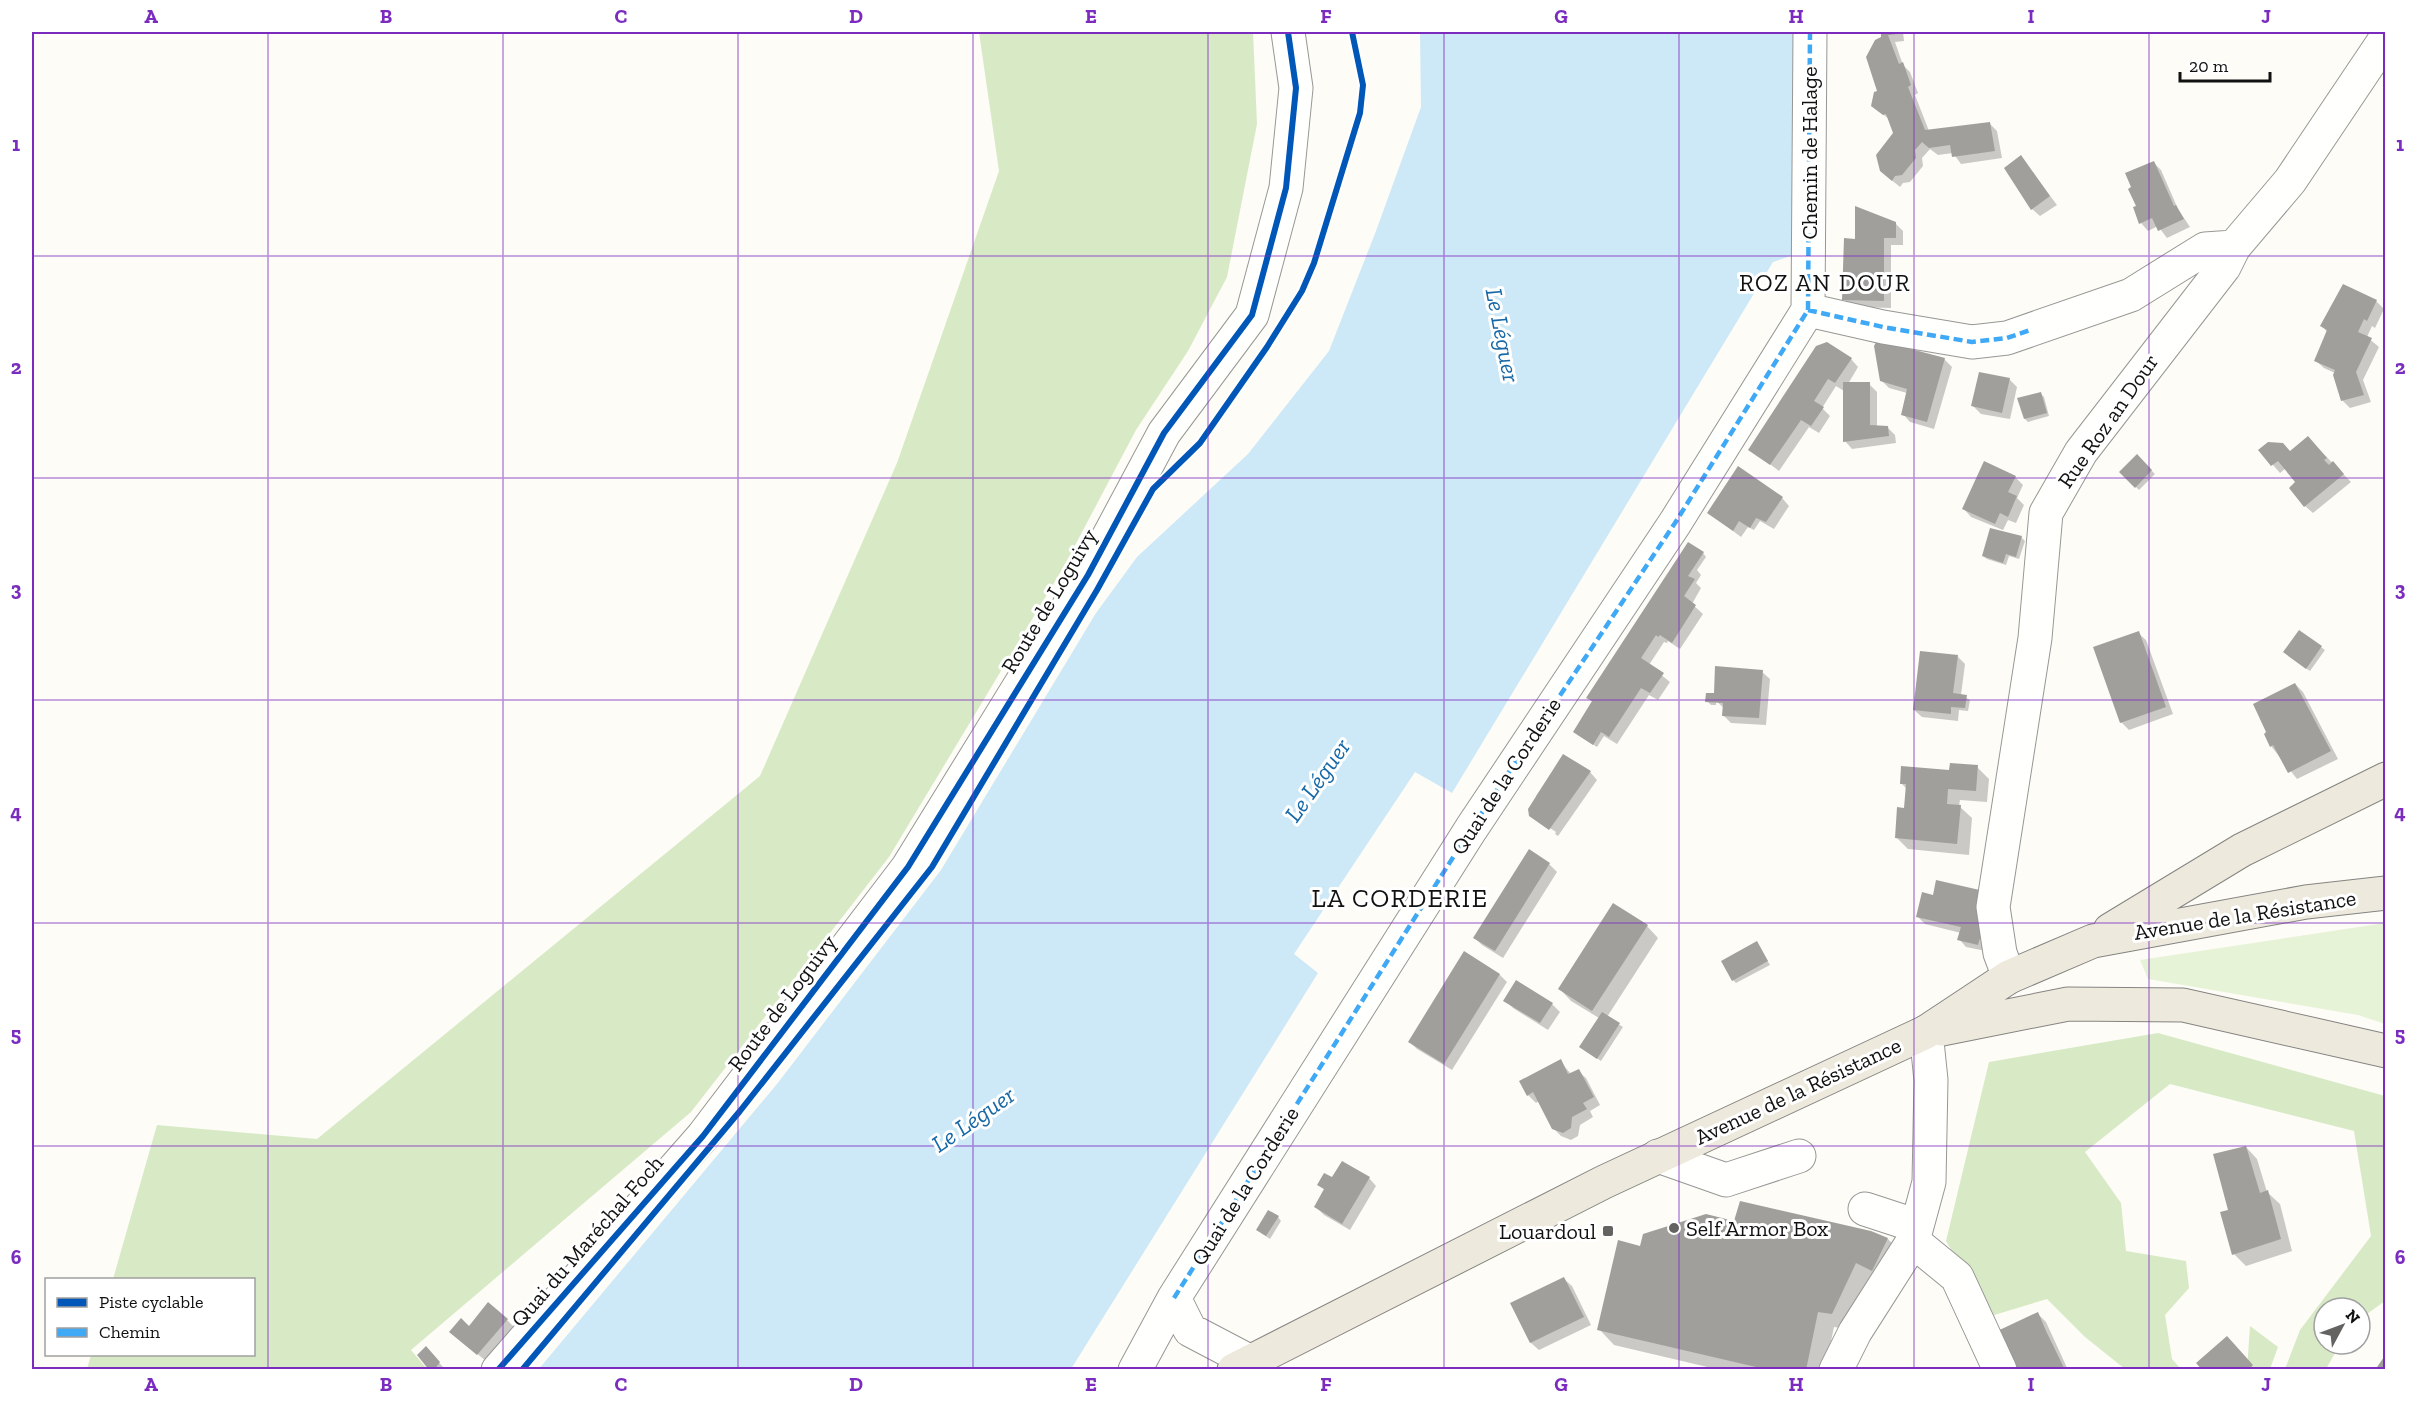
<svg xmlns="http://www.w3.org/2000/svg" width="2417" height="1401" font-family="'Zilla Slab',serif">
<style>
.green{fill:#e7f3d7}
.forest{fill:#d8eac5}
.water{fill:#cde8f7}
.shadow{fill:#0003}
.building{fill:#a19f9c}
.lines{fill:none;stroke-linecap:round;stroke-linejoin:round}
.minor-casing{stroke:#979795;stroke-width:35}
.major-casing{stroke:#858482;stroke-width:35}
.minor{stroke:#fffffe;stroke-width:33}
.major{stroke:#ede9dc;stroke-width:33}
.quiet{stroke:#3fa9f5;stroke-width:4.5;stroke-dasharray:9 4.5;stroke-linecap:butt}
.cycleway-casing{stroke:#fff;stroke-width:10}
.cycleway{stroke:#0057b8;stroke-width:6}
.grid{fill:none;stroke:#7b2cbf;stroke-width:1.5;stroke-opacity:0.55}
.poi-dot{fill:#646362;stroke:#fff;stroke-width:2}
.labels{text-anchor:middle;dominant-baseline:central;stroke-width:6;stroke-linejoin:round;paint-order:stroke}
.street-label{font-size:22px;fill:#111;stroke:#fff}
.poi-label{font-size:22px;fill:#111;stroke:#fff;text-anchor:start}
.neighbourhood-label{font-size:24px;letter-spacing:1.5px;fill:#111;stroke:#fff}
.water-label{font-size:24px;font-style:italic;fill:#1768a6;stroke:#fff}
.quarter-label{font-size:26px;letter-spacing:1.5px;fill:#111;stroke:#fff}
.neatline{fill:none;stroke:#7b2cbf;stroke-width:2}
.grid-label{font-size:20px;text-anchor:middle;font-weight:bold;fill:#7b2cbf}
</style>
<rect width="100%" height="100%" fill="#fdfcf7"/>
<path class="green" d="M2385,923V1024L2358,1015L2148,979L2140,960Z"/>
<path class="forest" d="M979,32H1253L1257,124L1227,277L1188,351L1136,430L1063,568L889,857L691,1112L411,1350L427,1369H87L91,1355L254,1354V1280L113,1279L157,1125L317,1139L760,776L897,463L999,171Z
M2158,1033L2385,1096V1301L2360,1319V1308H2324V1344H2340L2326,1369H2285L2300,1330L2371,1236L2354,1131L2170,1084L2085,1152L2121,1203L2126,1251L2186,1261L2189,1288L2165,1315L2172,1359L2181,1369H2125L2085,1337L2047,1299L1991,1316L1946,1241L1989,1062Z
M2250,1326L2278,1347L2270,1369L2247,1370Z"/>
<path class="water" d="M1420,32H1799L1797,254L1773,262L1452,793L1415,772L1294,954L1318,973L1071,1369L538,1370L777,1084L941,870L1096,613L1137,557L1248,454L1329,351L1376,231L1421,107Z"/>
<path class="shadow" d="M1882,32H1903L1904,41L1895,42L1903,65L1910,72L1918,93L1915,95L1929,131L1989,123L1997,131L2002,158L1961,164L1953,153L1938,155L1930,149L1922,158L1923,166L1910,182L1903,183L1900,187L1889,178L1894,134L1890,120L1873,106L1879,92Z
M2021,157L2057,205L2040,216L2032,209Z
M2153,162L2161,170L2178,209L2190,227L2167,238L2158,226L2148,231L2141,223Z
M1895,223L1903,231V245H1891V308L1852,307L1844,299L1856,240Z
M2376,301L2384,309L2375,328L2372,326L2367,337L2379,347L2363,380L2371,402L2350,408L2343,401L2335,373L2324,368L2316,361L2328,333L2322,326Z
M1905,346L1909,350L1944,359L1952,367L1934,429L1910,422L1903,414L1907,393L1889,388L1881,380Z
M1817,347L1851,359L1858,367L1848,384H1869L1877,392V426L1887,427L1895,435L1896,443L1852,449L1845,441L1844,391L1836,386L1822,408L1830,416L1819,433L1809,427L1779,471L1750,449Z
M2009,379L2017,387L2010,419L1981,414L1973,406Z
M2040,393L2044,397L2049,416L2028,422L2025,419Z
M2316,446L2351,482L2313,513L2305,506L2297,483L2286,468L2280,473L2260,450L2290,453Z
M2137,456L2155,474L2139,490L2121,472Z
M2015,477L2023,485L2017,498L2024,505L2016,523L2008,520L2003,530L1971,517L1964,509Z
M1782,498L1789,506L1774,529L1760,521L1754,530L1748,527L1741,537L1709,513Z
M2021,537L2025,541L2019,559L2009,556L2006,565L1987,559L1983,556Z
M1703,553L1706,557L1697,570L1701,575L1696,583L1701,588L1692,604L1703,614L1680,649L1668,641L1667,643L1664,642L1649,665L1670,682L1658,700L1649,695L1617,744L1604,736L1597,747L1578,735L1593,702L1588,697Z
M2300,632L2325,650L2310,671L2288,656Z
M2138,633L2146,640L2173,714L2129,730L2121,722Z
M1957,656L1965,664L1961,695L1970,700L1968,711L1959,710L1958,721L1922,717L1914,710Z
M1762,672L1770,679L1766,725L1731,723L1723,715L1724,708L1716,701V705H1711L1707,701Z
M2295,684L2303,692L2338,759L2297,779L2271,746Z
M1563,756L1590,772L1597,780L1558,836L1555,834L1556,832L1536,819V796Z
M1977,767L1989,779L1987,802L1960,800L1959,806L1972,818L1969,855L1908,849L1896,837L1905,809L1907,789L1901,783Z
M1549,864L1557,872L1503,958L1482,945L1475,938Z
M1984,892L1986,951L1966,947L1959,939L1961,933L1925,924L1917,916L1934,897Z
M1647,926L1658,938L1607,1017L1623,1027L1601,1061L1580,1047L1599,1018L1571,1001L1560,989Z
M1757,943L1770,965L1736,983L1733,980Z
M1465,953L1500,975L1507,982L1452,1070L1417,1049L1410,1042Z
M1517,982L1552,1004L1560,1012L1548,1030L1513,1008L1505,1000Z
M1560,1061L1571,1074L1578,1071L1586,1078L1600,1105L1590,1111L1593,1117L1580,1125L1578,1136L1571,1140L1561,1136L1553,1128L1539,1101L1536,1103L1528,1095Z
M2246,1147L2257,1159L2267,1192L2280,1204L2292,1251L2246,1266L2234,1254L2230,1211Z
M1369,1178L1376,1186L1350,1230L1324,1215L1316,1207L1326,1190L1322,1188L1333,1179Z
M1278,1217L1281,1221L1270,1239L1261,1233Z
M1735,1223L1888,1239L1903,1255L1847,1329L1834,1327L1825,1370H1720L1614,1345L1599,1329L1641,1248Z
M1564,1279L1572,1286L1591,1325L1539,1350L1531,1343L1512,1304Z
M2038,1314L2046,1322L2068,1370H2016Z
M507,1320L514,1327L486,1361L459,1339Z
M426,1348L443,1367L440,1370H431Z"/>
<path class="building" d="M1881,32H1897V34L1888,35L1899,64L1903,62L1911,85L1908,87L1925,130L1990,122L1995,151L1952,157L1950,145L1929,148L1922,142L1915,150L1916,158L1902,175L1895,176L1892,181L1880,171L1876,155L1893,133L1886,114L1883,115L1871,106L1874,92L1877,91L1866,57L1875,40L1881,37Z
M2021,155L2050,196L2031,210L2004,168Z
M2154,161L2174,206L2176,205L2184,219L2158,231L2152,218L2139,224L2133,207L2136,206L2128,189L2131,187L2125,173Z
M1855,206L1896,222V238H1884V301L1842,300L1844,238L1855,239Z
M2343,284L2377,300L2367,321L2364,319L2358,332L2372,338L2356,372L2364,395L2341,401L2333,375L2335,370L2314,361L2327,330L2320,326Z
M1877,340L1945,358L1927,422L1901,415L1907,389L1880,381L1874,346Z
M1827,342L1852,358L1835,383L1828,379L1814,401L1824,407L1811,426L1801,420L1770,465L1748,450L1816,346Z
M1979,372L2010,378L2002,413L1971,406Z
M1843,382H1870V425L1888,426L1889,436L1843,442Z
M2041,392L2047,413L2024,419L2017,398Z
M2308,436L2327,458L2324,460L2329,465L2333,461L2344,474L2304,507L2289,488L2295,482L2278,461L2271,466L2258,450L2268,442L2283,443L2290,451Z
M2137,454L2152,470L2135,488L2119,472Z
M1984,461L2016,476L2008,492L2017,496L2008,517L2000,513L1995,524L1962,509Z
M1738,466L1783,497L1766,522L1756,518L1750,528L1739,521L1733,531L1707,513Z
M1990,528L2022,536L2016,557L2006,554L2003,563L1982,556Z
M1688,542L1704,552L1688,576L1695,579L1684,596L1696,605L1672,643L1660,635L1658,637L1656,635L1641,658L1664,673L1650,693L1641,688L1609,737L1601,732L1593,745L1573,732L1592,701L1586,698Z
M2299,630L2322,646L2306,669L2283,652Z
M2139,631L2166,707L2120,723L2093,647Z
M1920,651L1958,655L1953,693L1967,695L1965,708L1951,707V714L1913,710Z
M1715,666L1763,670L1759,718L1722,716L1723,703L1705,702L1706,693H1714Z
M2295,683L2331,751L2288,773L2273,745L2270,747L2264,734L2266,732L2253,704Z
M1563,754L1591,771L1549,830L1529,816L1528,809Z
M1950,763L1978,765L1976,791L1948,789L1947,804L1961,805L1957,844L1895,838L1897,807L1904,808L1906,784H1900L1901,766L1949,770Z
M1529,849L1550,863L1495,951L1473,938Z
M1936,880L1984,891L1988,910L1978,945L1957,940L1961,927L1916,917L1922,892L1933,895Z
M1613,903L1648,925L1592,1011L1558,989Z
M1757,941L1768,961L1732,981L1721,961Z
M1464,951L1500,974L1444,1064L1408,1042Z
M1516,980L1553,1003L1540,1023L1503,1001Z
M1602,1012L1620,1023L1597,1059L1579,1047Z
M1561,1059L1568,1074L1579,1069L1594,1097L1583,1103L1587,1109L1572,1117L1571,1128L1563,1133L1552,1129L1533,1092L1527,1096L1519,1081Z
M2246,1146L2260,1193L2268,1190L2281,1239L2232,1255L2220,1212L2228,1210L2213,1154Z
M1342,1161L1370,1177L1342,1224L1314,1207L1324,1189L1317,1185L1324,1173L1332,1177Z
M1740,1201L1871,1231L1888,1238L1872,1271L1856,1263L1832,1314L1818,1312L1806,1370H1769L1597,1330L1618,1240L1640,1246L1643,1234L1706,1214L1734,1221Z
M1268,1210L1279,1216L1266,1236L1256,1230Z
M1564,1277L1584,1317L1530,1343L1510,1303Z
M488,1302L508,1319L477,1355L449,1332L461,1318L469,1326Z
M2038,1312L2046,1331L2065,1370H2014L1991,1334Z
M2227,1336L2253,1365L2249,1370H2202L2196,1363Z
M426,1346L440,1362L434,1370H429L417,1355Z
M2386,1354V1370H2375Z"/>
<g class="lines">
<defs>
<path id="minor" d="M1808,310L1883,327L1972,342L2007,338L2131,295L2205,249L2234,247
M1808,310L1810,32
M2009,977L2000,953L1993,907L2035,638L2046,513L2081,452L2224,267L2234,247L2290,181L2386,38
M1658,1156L1726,1180L1799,1156
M1865,1209L1917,1226
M1913,1241L1957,1277L2000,1370
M1174,1298L1190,1330L1249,1361
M498,1370L703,1136L908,867L1088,575L1164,433L1252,315L1286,188L1296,88L1288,32
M1135,1370L1174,1298L1471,829L1675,523L1808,310
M1836,1370L1855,1332L1913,1241L1929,1182L1931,1080L1926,1032"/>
<path id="major" d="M2110,930L2242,850L2386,779
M1942,1029L2068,1004L2183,1005L2386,1051
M1234,1370L1604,1182L1926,1032L2009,977L2093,941L2306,902L2386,893"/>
</defs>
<use href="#minor" class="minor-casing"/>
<use href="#major" class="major-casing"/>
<use href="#minor" class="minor"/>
<use href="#major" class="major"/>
<path class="quiet" d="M1808,310L1810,32
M1808,310L1883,327L1972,342L2007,338L2030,330
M1174,1298L1471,829L1675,523L1808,310"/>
<defs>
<path id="cycleway" d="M498,1370L703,1136L908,867L1088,575L1164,433L1252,315L1286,188L1296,88L1288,32
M522,1370L740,1111L932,867L1097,590L1153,489L1200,443L1267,347L1302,291L1314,263L1360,113L1363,85L1352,32"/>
</defs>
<use href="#cycleway" class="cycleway-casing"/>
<use href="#cycleway" class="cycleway"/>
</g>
<path class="grid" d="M268,32V1370M503,32V1370M738,32V1370M973,32V1370M1208,32V1370M1444,32V1370M1679,32V1370M1914,32V1370M2149,32V1370M32,256H2386M32,478H2386M32,700H2386M32,923H2386M32,1146H2386"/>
<g class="poi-dot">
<circle cx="1674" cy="1228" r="6"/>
<rect x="1602" y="1225" width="12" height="12" rx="3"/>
</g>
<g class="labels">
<g class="street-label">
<text transform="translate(1809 153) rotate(-90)">Chemin de Halage</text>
<text transform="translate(2108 421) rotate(-55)">Rue Roz an Dour</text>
<text transform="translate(1049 601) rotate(-59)">Route de Loguivy</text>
<text transform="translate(1506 776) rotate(-57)">Quai de la Corderie</text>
<text transform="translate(2245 915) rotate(-9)">Avenue de la Résistance</text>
<text transform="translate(782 1003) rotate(-53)">Route de Loguivy</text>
<text transform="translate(1798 1091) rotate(-25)">Avenue de la Résistance</text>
<text transform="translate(1245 1186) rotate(-58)">Quai de la Corderie</text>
<text transform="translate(587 1241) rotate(-49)">Quai du Maréchal Foch</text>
</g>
<g class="poi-label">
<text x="1686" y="1228">Self Armor Box</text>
<text x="1596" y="1231" text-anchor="end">Louardoul</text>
</g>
<g class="neighbourhood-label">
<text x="1825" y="282">ROZ AN DOUR</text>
</g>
<g class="water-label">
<text transform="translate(1503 335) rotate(79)">Le Léguer</text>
<text transform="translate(1317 780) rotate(-55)">Le Léguer</text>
<text transform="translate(973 1119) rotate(-35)">Le Léguer</text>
</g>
<g class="quarter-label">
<text x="1400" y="898">LA CORDERIE</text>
</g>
</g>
<rect width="2417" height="1401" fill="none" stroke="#ffffff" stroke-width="66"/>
<rect x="45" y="1278" width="210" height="78" fill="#ffffff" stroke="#a0a0a0" stroke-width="1.5"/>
<rect x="57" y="1298" width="30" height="9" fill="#0057b8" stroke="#a0a0a0" stroke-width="1.5"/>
<text x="99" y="1308" font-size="18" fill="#111111">Piste cyclable</text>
<rect x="57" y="1328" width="30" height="9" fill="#3fa9f5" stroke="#a0a0a0" stroke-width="1.5"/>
<text x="99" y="1338" font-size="18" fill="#111111">Chemin</text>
<g transform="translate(2342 1326) rotate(49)"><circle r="28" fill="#ffffff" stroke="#a0a0a0" stroke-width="1.5"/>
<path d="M0-4.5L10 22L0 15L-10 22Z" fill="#646362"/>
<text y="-9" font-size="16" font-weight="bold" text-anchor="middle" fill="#111111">N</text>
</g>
<path d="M2180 72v9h90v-9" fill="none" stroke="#111111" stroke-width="3"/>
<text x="2189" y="72" font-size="18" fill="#111111" stroke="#ffffff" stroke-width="4.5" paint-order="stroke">20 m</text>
<rect x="33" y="33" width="2351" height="1335" class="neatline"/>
<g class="grid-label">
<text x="151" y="23">A</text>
<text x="386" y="23">B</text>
<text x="621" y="23">C</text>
<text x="856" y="23">D</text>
<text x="1091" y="23">E</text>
<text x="1326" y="23">F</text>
<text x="1561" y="23">G</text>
<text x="1796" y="23">H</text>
<text x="2031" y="23">I</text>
<text x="2266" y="23">J</text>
<text x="16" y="151">1</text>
<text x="2400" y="151">1</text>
<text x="16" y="374">2</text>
<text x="2400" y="374">2</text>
<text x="16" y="596">3</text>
<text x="2400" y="596">3</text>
<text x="16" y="819">4</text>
<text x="2400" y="819">4</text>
<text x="16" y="1041">5</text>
<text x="2400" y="1041">5</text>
<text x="16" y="1264">6</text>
<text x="2400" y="1264">6</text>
<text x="151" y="1391">A</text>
<text x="386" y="1391">B</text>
<text x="621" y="1391">C</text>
<text x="856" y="1391">D</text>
<text x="1091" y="1391">E</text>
<text x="1326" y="1391">F</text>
<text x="1561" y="1391">G</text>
<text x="1796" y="1391">H</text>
<text x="2031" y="1391">I</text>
<text x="2266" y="1391">J</text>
</g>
</svg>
